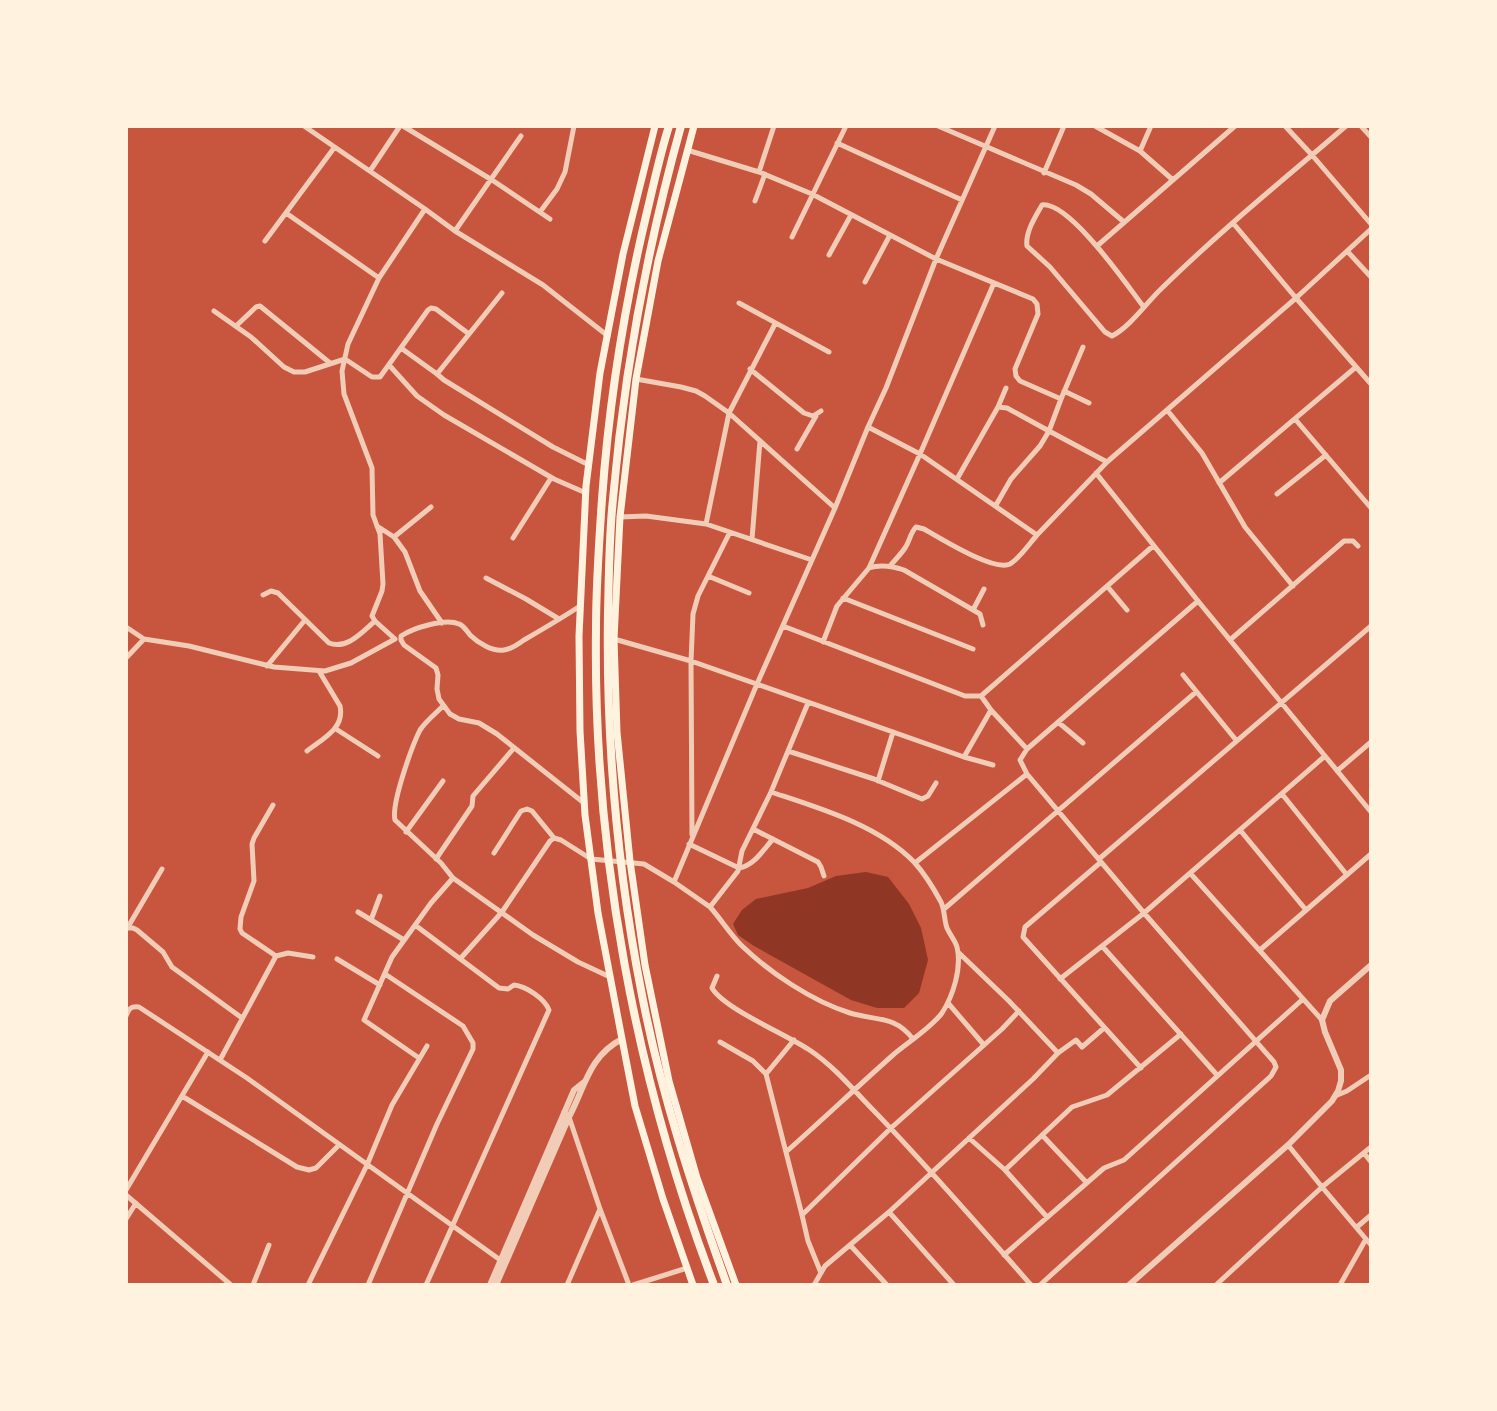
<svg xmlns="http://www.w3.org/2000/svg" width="1497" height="1411" font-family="Montserrat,sans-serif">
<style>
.water{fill:#8f3625}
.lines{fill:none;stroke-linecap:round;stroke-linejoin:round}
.minor{stroke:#f1ccb7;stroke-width:5}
.tertiary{stroke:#f1ccb7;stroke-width:6}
.secondary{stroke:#fff3e0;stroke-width:7}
.trunk{stroke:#fff3e0;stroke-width:8}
</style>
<rect width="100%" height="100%" fill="#c8553d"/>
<path class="water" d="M866,872L888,877L909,904L921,928L928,960L919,993L904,1008H877L851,1000L754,946L738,935L733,924L742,910L756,899L808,888L836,876Z"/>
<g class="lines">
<path class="minor" d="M304,126L425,209L455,231L543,285L608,336
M403,126L492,180L550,219
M938,126L1076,185L1091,194L1124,222
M1095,126L1140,151L1173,180
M1285,126L1312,155L1346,126
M1361,126L1371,137
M837,143L962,200
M687,150L759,172L812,194L936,259L1033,299L1037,304L1038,314L1015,369L1016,376L1020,381L1061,399
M1140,151L1151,126
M370,171L400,126
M759,172L774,126
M1044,173L1064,126
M755,201L765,174
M540,212L557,189L565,172L574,126
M286,213L379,278L425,209
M1371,229L1296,298L1371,384
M455,231L521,136
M792,237L846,126
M265,241L334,148
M1097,246L1235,126
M1348,252L1371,277
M829,255L851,215
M379,278L348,344L342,371L344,394L372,468L373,515L380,534L383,584L382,591L372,616L375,621L395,639
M865,282L890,235
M502,293L437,374L444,380L553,447L589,465
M739,303L829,352
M1143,306C1127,285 1069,201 1042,205C1035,217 1025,233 1027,246L1050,267L1105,332L1112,336C1131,326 1147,302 1162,288C1210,241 1261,198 1312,155L1371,224
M214,311L251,337L284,367L294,372H305L345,359L372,377H380L428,310L431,308L436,309L469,334
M236,326L256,307L260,306L330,363
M1083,347L1061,399L1049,431L1107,462
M401,348L437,374
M389,365L417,396L444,415L554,479L586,493
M750,369L804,413L813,416L821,411
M636,379L681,387L696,391L705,396L729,413L835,508
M1064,391L1089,403
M998,407L1006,388
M1167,410L1202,453L1245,527L1293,586
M1295,419L1371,508
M868,427L920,454L1037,535L1107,462L1296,298L1233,223
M797,449L816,416
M1096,473L1198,601L1325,756
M957,479L998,407L1007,408L1049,431L1040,446L1011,479L996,505
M1219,483L1356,367
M1277,494L1326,455
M620,517L646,516L706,524L812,560
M706,524L729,413L775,324
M377,526L394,537L405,552L420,591L442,623
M394,537L431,507
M513,538L551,478
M752,539L760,441
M890,566C895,560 901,554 905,548C910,541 910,533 916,527L924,529C940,538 994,572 1010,564C1019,559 1030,543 1037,535
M869,568C881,564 892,566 904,570L980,614L983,625
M708,576L749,593
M486,578L526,599L559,619
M1107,586L1127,610
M263,595L271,591L278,593L329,643C347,650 362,632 375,621
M843,598L973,649
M580,606C562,618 543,629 524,640C518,644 512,649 504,650C493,652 478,643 470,635C467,631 463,625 459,624C445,618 413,628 401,636V640L404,645L436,668L438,675L437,689L439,699L450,714L459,719L479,723L497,734L584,803
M973,610L984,589
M783,626L965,696H981
M126,627L144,639L189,646L274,667L325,671L351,663L395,639
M614,639L691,661L964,757L991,710L1027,749
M1230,640L1344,541H1353L1358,546
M823,642L837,606L869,568L920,454L994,283
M126,658L144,639
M267,666L305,620
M1183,675L1236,740
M443,706C435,714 426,721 420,730C412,746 391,804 395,820L441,863L453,878L533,935L578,962L610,977
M991,710L981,696L1153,546
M1058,722L1083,743
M336,729L378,756
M307,751C322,739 345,729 340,706L319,671
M788,751L874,779L922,799L928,796L936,783
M964,757L993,765
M1337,771L1371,742
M878,781L893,732
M771,792C819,808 878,825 914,862C924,873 934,889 941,902C945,911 944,920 947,928C950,935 955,940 957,947C962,968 953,996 942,1013C932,1027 907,1043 893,1055C857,1087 822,1120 786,1152
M1282,794L1347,875
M273,805L254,838L252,844L254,881L241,917L240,929L242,933L276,956
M753,829L818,862L821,867L824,876
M1240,830L1306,910
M406,832L443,781
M692,835L691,661L693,614L698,596L730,532
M689,844L739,868C754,866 763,850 773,839
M494,853L521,811L527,809L532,811L554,838
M436,859L472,806L473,796L514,748
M1099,859L1371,626
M1101,862L1025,927L1023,937L1141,1068
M915,863L1027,774
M1190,873L1322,1020
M674,882L710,907L738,871L742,851L771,792L808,703
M710,907C721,919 729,933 741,945C770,973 812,1001 850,1013C876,1021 895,1015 913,1039
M944,909L1196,692
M358,912L404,940
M371,920L380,896
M415,925L499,988L508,989L514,985C526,986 545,999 549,1010L426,1285
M128,927L162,869
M126,928H133L137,930L163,952L172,967L242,1018
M1102,946L1217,1075
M1260,950L1371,854
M958,952L1009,1001L1058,1053
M337,959L380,985
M460,959L502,912L550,841L554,838L561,840L591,859L644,864L674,882L757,684L835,508L868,427L886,388L936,259L995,126
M717,976L712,988C724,1009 788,1035 811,1051C836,1068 855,1092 877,1114C930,1169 980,1227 1031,1285
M1060,979L1144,913L1325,756L1371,812
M948,1003L984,1045
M126,1016C129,1009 130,1006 139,1007L247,1078L503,1262
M794,1040L766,1074L802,1215L808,1241L821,1273
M720,1042L753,1061L766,1074
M419,1058L364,1020L392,957L431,903L453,878
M220,1060L276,956L288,953L313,957
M182,1096L297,1167L309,1170L316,1168L339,1145
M1335,1096L1347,1091L1371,1075
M564,1112L569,1117L600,1209L629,1285
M1042,1135L1087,1183
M969,1138L1005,1170L1047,1217
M1371,1147L1322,1187L1371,1245
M1364,1153L1371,1162
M1005,1170L1072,1107L1107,1095L1181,1034
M126,1190L208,1052
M126,1195L231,1285
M889,1212L954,1285
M802,1215L891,1128L1002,1029L1019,1011
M126,1219L136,1203
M1357,1227L1371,1215
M850,1245L887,1285
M1004,1255L1104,1168L1124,1160L1303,999
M253,1285L269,1245
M308,1285L367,1165L392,1105L427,1046
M368,1285L437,1124L473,1049V1043L463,1026L385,974
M567,1285L600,1209
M633,1285L687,1268
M814,1285L825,1266L889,1212L1033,1079L1058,1053L1076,1040L1082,1047L1104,1028
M1040,1285L1271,1076L1276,1067L1274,1062L1144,913L1027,774L1020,760L1027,749L1198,601
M1216,1285L1322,1187L1288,1145
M1340,1285L1366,1239"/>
<path class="tertiary" d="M490,1285L574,1090L584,1082
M496,1285L569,1117C585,1087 589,1056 622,1039
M1129,1285L1288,1145L1332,1101L1338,1091L1341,1081V1070L1325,1032L1322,1020L1330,1001L1371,965"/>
<path class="secondary" d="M655,126L623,254L600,373L586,486L579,636L580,731L585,815L598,913L622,1039L635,1106L663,1199L693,1285
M694,126L658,261L636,379L620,517L614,639L617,732L630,861L645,965L669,1081L697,1178L736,1285"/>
<path class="trunk" d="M669,126C660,154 654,183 647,212C624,307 609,402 602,499C599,542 596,586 596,629C593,852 635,1077 714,1285
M681,126C647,248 624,373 613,499C609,536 609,574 608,612C606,740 617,869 642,995C661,1094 693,1190 727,1285"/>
</g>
<rect width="1497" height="1411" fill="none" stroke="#fff3e0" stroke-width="256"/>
</svg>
